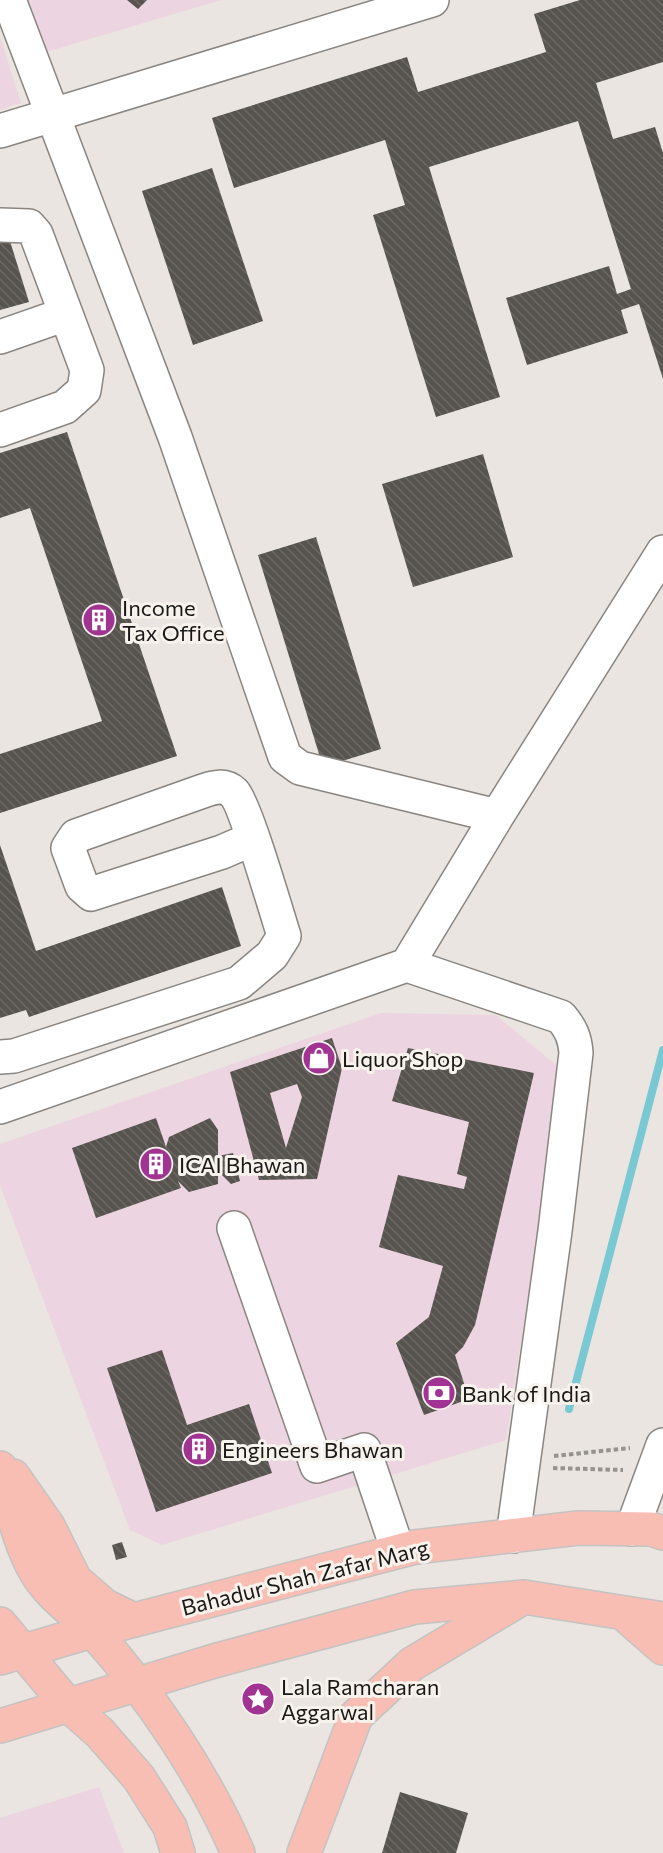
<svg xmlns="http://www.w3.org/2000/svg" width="663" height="1853" font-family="Commissioner,sans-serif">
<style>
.commercial{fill:#ecd4e0}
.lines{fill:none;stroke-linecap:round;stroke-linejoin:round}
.stream{stroke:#78c9d4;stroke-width:8}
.building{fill:url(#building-back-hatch);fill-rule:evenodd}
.minor-casing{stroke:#8a8581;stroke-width:36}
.major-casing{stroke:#c3c3c3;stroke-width:36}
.path{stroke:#96928f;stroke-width:4;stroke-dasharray:4.5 3;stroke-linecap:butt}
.minor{stroke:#fff;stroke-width:33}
.major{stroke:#f8beb3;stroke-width:33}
.labels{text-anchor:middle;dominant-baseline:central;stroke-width:6;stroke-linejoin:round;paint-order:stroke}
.poi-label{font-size:22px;fill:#1a1817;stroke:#f8f2ed;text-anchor:start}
.street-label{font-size:22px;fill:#1a1817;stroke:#f8f2ed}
</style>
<defs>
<pattern id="building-back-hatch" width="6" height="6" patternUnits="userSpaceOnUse" patternTransform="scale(1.5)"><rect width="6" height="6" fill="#57534f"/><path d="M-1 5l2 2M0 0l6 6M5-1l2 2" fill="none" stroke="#6b6864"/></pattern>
</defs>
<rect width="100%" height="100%" fill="#eae5e0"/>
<path class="commercial" d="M19,0H221L36,55Z
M0,37L21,103L0,110Z
M381,1013L496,1015L562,1070L506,1440L162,1545L130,1530L0,1185V1144Z
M99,1787L124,1853H0V1818Z"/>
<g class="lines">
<path class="stream" d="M569,1409L663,1050"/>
</g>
<path class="building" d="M127,0H147L138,9Z
M580,0H663V62L596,83L613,139L655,127L663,153V379L639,304L621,310L628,333L527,365L506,298L609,266L617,294L631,289L578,121L429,167L500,397L436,417L373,215L405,205L385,140L234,188L212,118L407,57L418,92L546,52L534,14Z
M212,168L263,321L193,345L142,191Z
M9,238L29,302L0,310V241Z
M67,432L177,756L0,813V754L102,721L30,508L0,518V453Z
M483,454L513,557L413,587L382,484Z
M316,537L381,749L323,767L258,555Z
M0,845L36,951L222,887L241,946L29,1017L26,1010L0,1018Z
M332,1038L342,1068L317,1179L259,1180L230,1072ZM297,1084L302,1097L286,1148L270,1093Z
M408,1048L534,1073L475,1325L463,1347L455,1355L469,1399L424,1415L396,1343L429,1317L443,1266L379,1247L398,1175L464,1189L467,1177L457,1174L469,1122L392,1101Z
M156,1118L166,1147L169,1137L210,1118L218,1130V1156L233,1153L240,1181L231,1184L218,1171V1184L189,1192L178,1181L181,1188L96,1218L72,1148Z
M162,1350L187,1425L249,1404L272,1473L156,1512L107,1368Z
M122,1542L127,1557L116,1560L112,1545Z
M400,1792L468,1813L456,1853H382Z"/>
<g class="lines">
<defs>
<path id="minor" d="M9,0L175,437L285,757L300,768L497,816
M0,131L432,0
M0,225L29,226L36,234L87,370L84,390L65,407L0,430
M0,337L66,314
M407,965L497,816L663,552
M0,1057L14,1056L239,983L272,955L284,936C277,914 245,804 234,793C225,784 214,787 203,791L76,836L68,848L82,886L91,894L222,852L252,839
M0,1107L407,965L561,1017C571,1029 575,1038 576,1053L555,1231L513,1536
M234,1228L317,1466L364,1450L398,1551
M632,1529L663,1445"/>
<path id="major" d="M0,1468C11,1502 18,1541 36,1572C50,1596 74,1611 93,1631C149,1693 205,1776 238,1853
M13,1476L48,1526L75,1580L105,1606L134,1620
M623,1613L663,1648
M0,1624L67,1704L100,1733L139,1778L170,1827L178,1853
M0,1658L92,1631L415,1547L578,1528L651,1529L663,1533
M0,1726L214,1661L415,1607L524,1597L663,1619
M304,1853L356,1716L412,1664L517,1601"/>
</defs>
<use href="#minor" class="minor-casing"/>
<use href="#major" class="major-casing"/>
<path class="path" d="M554,1456L630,1448
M553,1468L623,1470"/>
<use href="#minor" class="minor"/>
<use href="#major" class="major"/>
</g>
<defs>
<symbol id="building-disc" viewBox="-11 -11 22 22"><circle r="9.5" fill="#a13493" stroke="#f8f2ed"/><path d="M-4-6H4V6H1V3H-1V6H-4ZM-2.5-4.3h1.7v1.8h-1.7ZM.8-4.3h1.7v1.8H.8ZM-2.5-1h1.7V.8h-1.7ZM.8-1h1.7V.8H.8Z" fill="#fff"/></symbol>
<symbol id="shop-disc" viewBox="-11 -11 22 22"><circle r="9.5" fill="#a13493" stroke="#f8f2ed"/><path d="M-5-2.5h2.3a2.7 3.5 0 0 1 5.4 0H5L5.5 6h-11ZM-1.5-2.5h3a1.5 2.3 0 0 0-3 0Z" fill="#fff"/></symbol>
<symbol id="bank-disc" viewBox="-11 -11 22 22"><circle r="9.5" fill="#a13493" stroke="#f8f2ed"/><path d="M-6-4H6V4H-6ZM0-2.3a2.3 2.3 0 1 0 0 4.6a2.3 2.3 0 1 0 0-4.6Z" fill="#fff"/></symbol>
<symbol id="sight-disc" viewBox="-11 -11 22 22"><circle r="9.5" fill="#a13493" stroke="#f8f2ed"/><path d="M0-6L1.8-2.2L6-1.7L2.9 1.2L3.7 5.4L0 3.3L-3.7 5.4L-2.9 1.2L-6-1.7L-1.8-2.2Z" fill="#fff"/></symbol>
</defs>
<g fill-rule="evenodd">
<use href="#building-disc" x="80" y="601" width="38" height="38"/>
<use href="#shop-disc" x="300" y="1039" width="38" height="38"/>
<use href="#building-disc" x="137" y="1145" width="38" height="38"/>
<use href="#bank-disc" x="420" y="1374" width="38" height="38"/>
<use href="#building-disc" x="180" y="1430" width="38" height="38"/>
<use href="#sight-disc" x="239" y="1680" width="38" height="38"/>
</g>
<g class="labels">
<g class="poi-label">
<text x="122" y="607">Income<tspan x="122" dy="25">Tax Office</tspan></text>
<text x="342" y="1058">Liquor Shop</text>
<text x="179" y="1164">ICAI Bhawan</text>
<text x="462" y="1393">Bank of India</text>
<text x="222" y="1449">Engineers Bhawan</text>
<text x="281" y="1686">Lala Ramcharan<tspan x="281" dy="25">Aggarwal</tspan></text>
</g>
<g class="street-label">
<text transform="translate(305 1577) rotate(-14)">Bahadur Shah Zafar Marg</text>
</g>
</g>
</svg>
